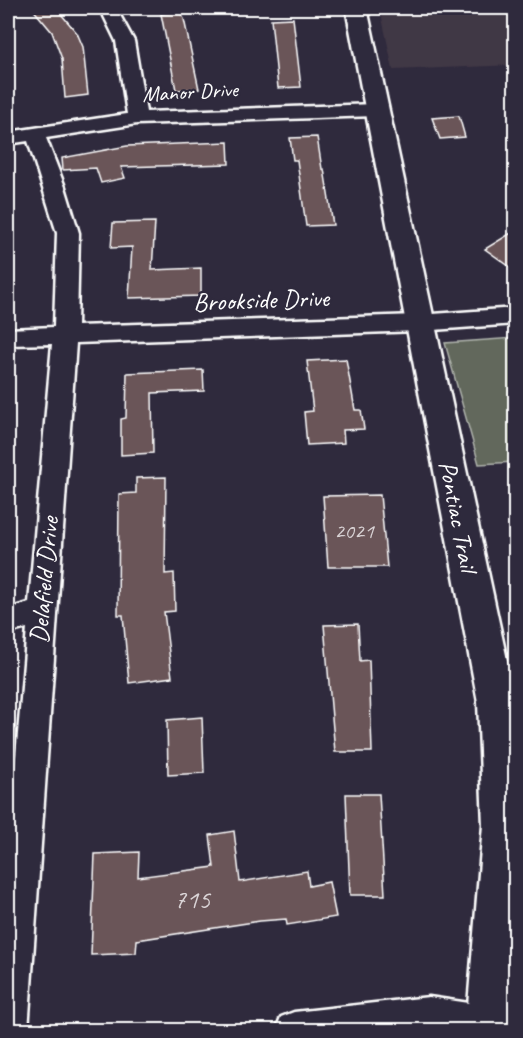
<svg xmlns="http://www.w3.org/2000/svg" width="523" height="1038" font-family="Caveat,sans-serif">
<style>
.built{fill:#413745}
.green{fill:#62685b;stroke:#b0b4ad;stroke-width:1.5}
.building{fill:#6b5559;stroke:#fff;stroke-width:1.5}
.lines{fill:none;stroke-linecap:round;stroke-linejoin:round}
.minor-casing{stroke:#fff;stroke-width:5}
.secondary-casing{stroke:#fff;stroke-width:5}
.minor{fill:#2f2a3d;fill-rule:evenodd}
.secondary{fill:#2f2a3d;fill-rule:evenodd}
.labels{text-anchor:middle;dominant-baseline:central;stroke-width:4.5;stroke-linejoin:round;paint-order:stroke}
.far-street-label{font-size:22px;fill:#fff;stroke:#2f2a3d}
.number-label{font-size:22px;fill:#dad4d6}
.street-label{font-size:26px;fill:#fff;stroke:#2f2a3d}
.near-number-label{font-size:27px;fill:#dad4d6}
</style>
<rect width="100%" height="100%" fill="#2f2a3d"/>
<filter id="ink" filterUnits="userSpaceOnUse"><feTurbulence type="fractalNoise" baseFrequency=".0167" numOctaves="2"/><feDisplacementMap in="SourceGraphic" scale="12" xChannelSelector="R" yChannelSelector="G"/><feConvolveMatrix kernelMatrix="1 2 1 2 8 2 1 2 1" color-interpolation-filters="sRGB"/></filter>
<g filter="url(#ink)">
<path class="built" d="M380,8H515V65L393,70Z"/>
<path class="green" d="M515,338V462L479,464L445,343Z"/>
<path class="building" d="M32,8H56L77,33L83,47L88,95L65,98L62,59L52,32Z
M180,11L184,19L199,89L176,90L161,14Z
M293,18L301,87L278,88L271,19Z
M459,116L465,137L440,139L432,118Z
M317,137L322,169H324L333,225L306,226L297,160H293L290,138Z
M228,142L229,164L121,167L125,178L101,183L96,168L63,170L62,158L127,146Z
M155,222L152,270L201,268V296L129,298L132,247L111,248L113,223Z
M516,230V271L485,249Z
M346,359L355,410H361L364,429L343,430L344,443L307,445L304,412L313,411L307,361Z
M203,370L204,391L152,393L153,453L121,455V419L126,418L127,373Z
M166,477L165,574L174,573L175,611L164,612L172,677L129,683L123,615H118L119,494L136,493V478Z
M380,495L387,567H328L323,496Z
M358,624L360,661L369,660L372,752H335L324,625Z
M202,717L204,773L168,775L167,720Z
M346,794H379L385,895H350Z
M234,831L240,882L307,871L309,886L329,882L336,917L287,925L286,919L260,921L137,940L136,953L91,955L95,854L139,852L138,877L214,867L210,835Z"/>
<g class="lines">
<defs>
<path id="minor" d="M100,8H116L134,41L146,112L376,104L386,110L376,116L137,124L46,138L65,187L79,233L77,326L419,315L516,308V324L419,331L76,343L28,1030H8V851L27,628L8,633V609L29,603L52,344L8,345V329L54,327L57,233L28,141L8,144V132L127,114L116,41Z
M429,997L489,1006L502,1011L507,1024L504,1030H276L281,1017L294,1012Z"/>
<path id="secondary" d="M346,8H367L516,702V966L510,1030H466L483,825L478,702Z"/>
</defs>
<use href="#minor" class="minor-casing"/>
<use href="#secondary" class="secondary-casing"/>
<use href="#minor" class="minor"/>
<use href="#secondary" class="secondary"/>
</g>
</g>
<g class="labels">
<g class="far-street-label">
<text transform="translate(190 92) rotate(-3)">Manor Drive</text>
</g>
<g class="number-label">
<text x="354" y="531">2021</text>
</g>
<g class="street-label">
<text transform="translate(261 300) rotate(-2)">Brookside Drive</text>
<text transform="translate(458 516) rotate(79)">Pontiac Trail</text>
<text transform="translate(44 580) rotate(-85)">Delafield Drive</text>
</g>
<g class="near-number-label">
<text x="192" y="899">715</text>
</g>
</g>
<rect width="523" height="1038" fill="none" stroke="#2f2a3d" stroke-width="30"/>
<rect x="15" y="15" width="493" height="1008" fill="none" stroke="#fff" stroke-width="2" filter="url(#ink)"/>
</svg>
